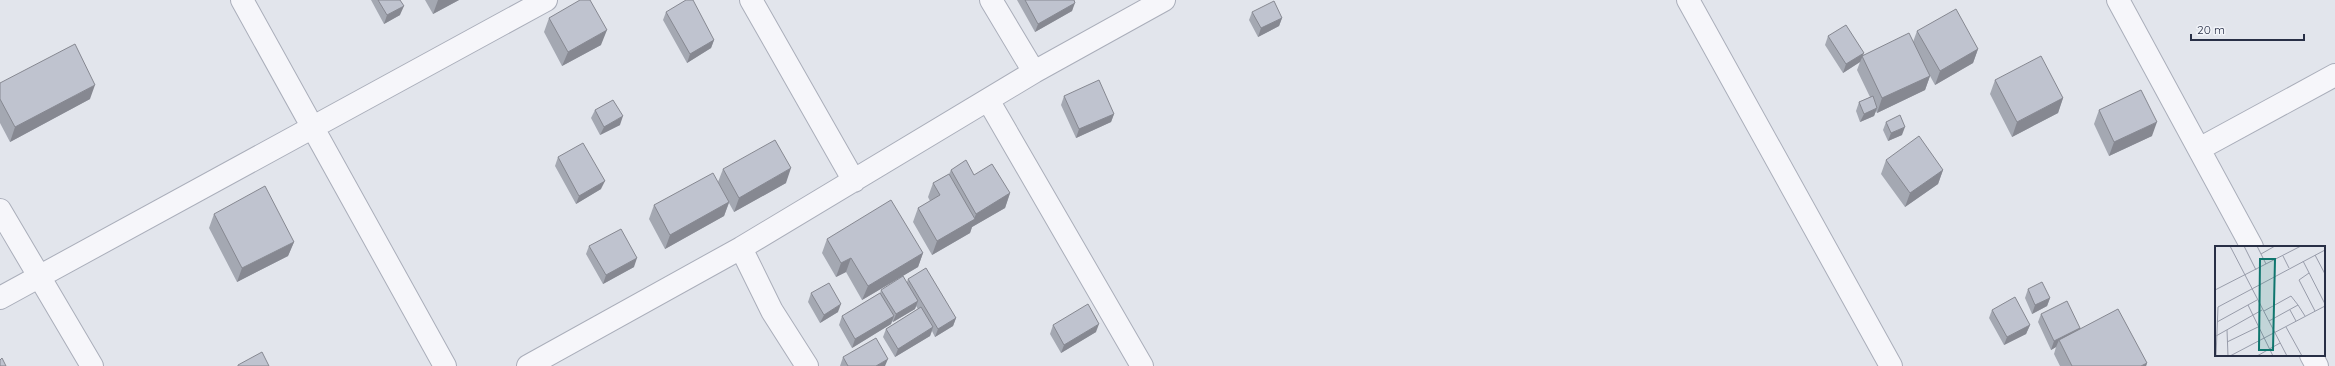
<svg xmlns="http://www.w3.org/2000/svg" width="2335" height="366" font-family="Quicksand,sans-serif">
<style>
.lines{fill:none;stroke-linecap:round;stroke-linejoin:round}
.minor-casing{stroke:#aaaeba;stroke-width:24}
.minor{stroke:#f6f6fa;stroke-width:22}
.wall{fill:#a4a8b2}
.shaded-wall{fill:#868891}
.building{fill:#bfc3cf;stroke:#868891}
.inset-road{fill:none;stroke:#989caa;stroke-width:1}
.view{fill:#0f766e;fill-opacity:0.15;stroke:#0f766e;stroke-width:2}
.inset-edge{fill:none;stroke:#282f46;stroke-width:2}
</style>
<rect width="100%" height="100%" fill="#e2e5ec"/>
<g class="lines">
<defs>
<path id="minor" d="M242,0L445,366
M751,0L854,181
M991,0L1034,72
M1688,0L1891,366
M2118,0L2252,247
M988,100L1142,366
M2199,149L2335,75
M0,210L92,366
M741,248L772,311L807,366
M0,298L546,0
M2311,355L2317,366
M528,366L741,248L1034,72L1164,0"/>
</defs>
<use href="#minor" class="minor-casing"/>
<use href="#minor" class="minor"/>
</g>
<path class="wall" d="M371,0H400V15L384,24Z
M425,0H459L433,14Z
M1017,0H1074L1072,11L1035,32Z
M666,12L714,40L711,48L687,63L663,20Z
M1252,12L1282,18L1279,26L1258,37L1249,20Z
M549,18L601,45L562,66L544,32Z
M1917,31L1978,49L1973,63L1935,85L1930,76L1925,90L1877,113L1876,111L1874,116L1860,122L1856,111L1859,102L1870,97L1857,70L1860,62L1843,73L1825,45L1828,36L1863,55L1913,42Z
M1995,80L2063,98L2058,113L2012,137L1990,94Z
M0,83L90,99L10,142L0,123Z
M1064,96L1114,114L1111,122L1076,138L1061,105Z
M595,110L620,125L600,135L591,118Z
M2099,110L2152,136L2109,156L2094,124Z
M1886,122L1902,135L1888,141L1883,130Z
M558,157L601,189L576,204L555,166Z
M1886,160L1943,170L1938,184L1905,207L1881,174Z
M723,169L786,183L734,212L729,203L724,216L665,249L649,219L654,205L718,182Z
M951,170L974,175L1010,193L1005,208L972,227L970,233L932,255L913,222L918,208L930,201L928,197L933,183L949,174Z
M214,214L294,242L288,256L237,282L209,228Z
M827,239L923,253L918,267L862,300L846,272L836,277L822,253Z
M589,246L634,267L603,284L586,254Z
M908,279L956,318L953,326L935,337L932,331L930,336L895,357L883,337L886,329L918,309L916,306L915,309L893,322L892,321L891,324L852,348L839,325L842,316L880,293L881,290L907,282Z
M2028,289L2050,298L2047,306L2032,314L2025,298Z
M811,293L838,312L820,323L808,302Z
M1992,310L2030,325L2026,334L2004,345L1989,318Z
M2041,314L2080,328L2147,363L2146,366H2060L2054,354L2056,347L2051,350L2038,322Z
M1053,325L1096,332L1061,353L1050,334Z
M843,357L885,366H840Z"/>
<path class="shaded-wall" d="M438,0H459L433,14Z
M1075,3L1072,11L1035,32L1038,24Z
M404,6L400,15L384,24L387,15Z
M1282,18L1279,26L1258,37L1261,28Z
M607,30L601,45L562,66L568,52Z
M714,40L711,48L687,63L690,54Z
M1978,49L1973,63L1935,85L1940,71Z
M1864,53L1860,62L1843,73L1846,64Z
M1930,76L1925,90L1877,113L1882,98Z
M95,85L90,99L10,142L15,127Z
M2063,98L2058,113L2012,137L2017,122Z
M1877,108L1874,116L1860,122L1864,114Z
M1114,114L1111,122L1076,138L1079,129Z
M623,116L620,125L600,135L604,127Z
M2157,122L2152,136L2109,156L2114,142Z
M1905,127L1902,135L1888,141L1891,133Z
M791,168L786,183L734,212L739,198Z
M1943,170L1938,184L1905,207L1910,193Z
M605,181L601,189L576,204L579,196Z
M1010,193L1005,208L972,227L970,233L932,255L937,241L974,219L976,214Z
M729,202L724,216L665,249L670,235Z
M294,242L288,256L237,282L242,268Z
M923,253L918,267L862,300L868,286Z
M637,258L634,267L603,284L606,275Z
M851,258L846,272L836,277L841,263Z
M2050,298L2047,306L2032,314L2035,305Z
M918,301L915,309L893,322L896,314Z
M841,304L838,312L820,323L824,315Z
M894,316L891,324L852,348L855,339Z
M956,318L953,326L935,337L938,329Z
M1099,324L1096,332L1061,353L1064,345Z
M2030,325L2026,334L2004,345L2007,337Z
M933,327L930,336L895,357L898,349Z
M2080,328L2077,337L2059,340L2056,347L2051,350L2054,341Z
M888,359L885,366H876Z
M2147,363L2146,366H2141Z"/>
<path class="building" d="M378,0H400L404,6L387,15Z
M580,0H590L607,30L568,52L549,18Z
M686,0H693L714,40L690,54L666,12Z
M1025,0H1074L1075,3L1038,24Z
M1274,1L1282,18L1261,28L1252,12Z
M1956,9L1978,49L1940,71L1917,31Z
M1846,25L1864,53L1846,64L1828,36Z
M1909,33L1930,76L1882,98L1862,56Z
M75,44L95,85L15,127L0,99V83Z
M2041,56L2063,98L2017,122L1995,80Z
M1099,80L1114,114L1079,129L1064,96Z
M2141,90L2157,122L2114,142L2099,110Z
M1873,96L1877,108L1864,114L1859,102Z
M613,100L623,116L604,127L595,110Z
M1900,115L1905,127L1891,133L1886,122Z
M1919,136L1943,170L1910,193L1886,160Z
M775,140L791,168L739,198L723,169Z
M583,143L605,181L579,196L558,157Z
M966,160L974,175L992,164L1010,193L976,214L951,170Z
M713,173L729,202L670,235L654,205Z
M949,174L975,219L937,241L918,208L940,195L933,183Z
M265,186L294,242L242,268L214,214Z
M891,200L923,253L868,286L851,258L841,263L827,239Z
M621,229L637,258L606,275L589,246Z
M926,268L956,318L938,329L908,279Z
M903,276L918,301L896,314L881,290Z
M2042,282L2050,298L2035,305L2028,289Z
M829,283L841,304L824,315L811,293Z
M880,293L894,316L855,339L842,316Z
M2015,297L2030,325L2007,337L1992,310Z
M2067,301L2080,328L2054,341L2041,314Z
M1088,304L1099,324L1064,345L1053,325Z
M921,307L933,327L898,349L886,329Z
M2118,309L2147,363L2141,366H2072L2059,340Z
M876,338L888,359L876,366H848L843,357Z
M262,352L269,366H238V365Z
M2,358L6,366H0V360Z"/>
<g transform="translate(2215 246)">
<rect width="110" height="110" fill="#e2e5ec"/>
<path class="inset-road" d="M15,0L72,110M29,0L41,24M42,0L51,18M46,8L60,0M100,9L110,28M68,10L74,22M88,15L110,58M94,27L84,34L100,65M0,44L86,0M33,59L58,110M75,64L81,75M49,65L76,50L83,59M54,75L83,59L90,70M2,76L42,54M71,81L87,110M12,84L13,110M1,90L47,64M12,96L43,81M1,110L3,61L110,4M15,110L110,60M42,110L65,97"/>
<path class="view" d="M45,13H60L58,104H44Z"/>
<rect width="110" height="110" class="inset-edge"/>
</g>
<path d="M2191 34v6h113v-6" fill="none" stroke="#282f46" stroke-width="2"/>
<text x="2197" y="34" font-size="12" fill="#282f46" stroke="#f2f4f9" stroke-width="3" paint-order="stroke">20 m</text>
</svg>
